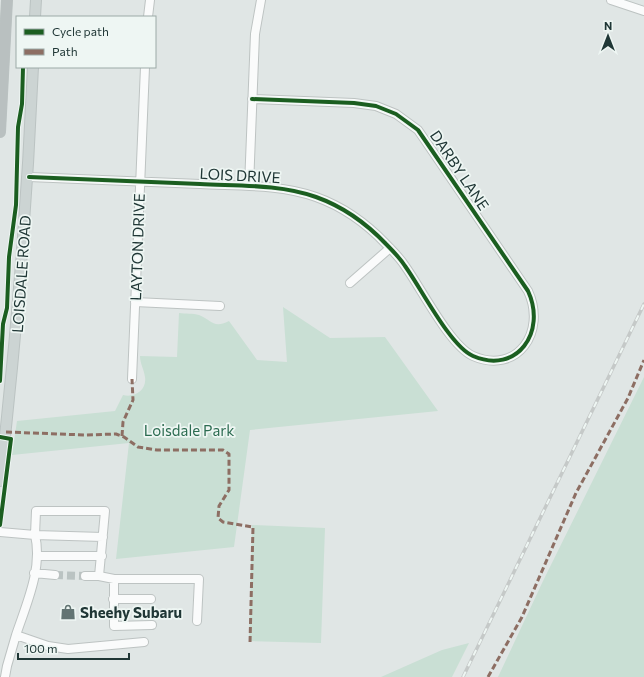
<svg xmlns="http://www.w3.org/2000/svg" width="644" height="677" font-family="Commissioner,sans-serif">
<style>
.green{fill:#c9dfd4}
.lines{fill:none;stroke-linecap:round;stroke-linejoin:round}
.minor-tunnel{stroke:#bac3c2;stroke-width:8;stroke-dasharray:8 4;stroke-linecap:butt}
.minor-casing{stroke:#bdc3c2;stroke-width:10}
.major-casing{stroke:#bbc3c2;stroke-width:12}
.highway-casing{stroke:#bbc3c2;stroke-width:12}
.minor{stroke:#fafbfb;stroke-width:8}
.major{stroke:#ccd4d3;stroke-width:10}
.highway{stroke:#b9c0c0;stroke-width:11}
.rail-casing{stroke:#c5c9c8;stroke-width:3.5}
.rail{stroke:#eef6f3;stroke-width:2;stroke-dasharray:6;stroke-linecap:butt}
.quiet{stroke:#8d6e63;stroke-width:3;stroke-dasharray:6 3;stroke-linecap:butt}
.cycleway-casing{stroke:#eef6f3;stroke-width:6}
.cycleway{stroke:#1b5e20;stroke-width:4}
.labels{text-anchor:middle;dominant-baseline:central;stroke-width:3.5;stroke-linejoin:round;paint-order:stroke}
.street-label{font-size:15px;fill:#203736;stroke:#eef6f3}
.park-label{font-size:15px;fill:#2c6c51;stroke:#eef6f3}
.poi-label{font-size:15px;font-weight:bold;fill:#203736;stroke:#eef6f3;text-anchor:start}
</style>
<rect width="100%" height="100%" fill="#e0e6e5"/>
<path class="green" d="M283,307L330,338L385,337L438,411L250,430L234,547L116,559L129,443L12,455L17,421L115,411L123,395C135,398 147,390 145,377C144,369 140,364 140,356L177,357L179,313C185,314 193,313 199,315C212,320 213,329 229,321L257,360L287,362Z
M644,377V677H498L543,581Z
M252,525L325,528L321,643L249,641Z
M469,643L452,677H381L442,650Z"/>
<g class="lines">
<path class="minor-tunnel" d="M55,575L85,576"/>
<defs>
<path id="minor" d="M611,0L644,11
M148,17L150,0
M29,177C86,179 143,182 200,184C238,186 280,184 316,197C344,207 366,223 386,244C393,251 400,258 405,266C421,288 450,346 473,356C517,375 547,332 528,291L418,130L396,114L376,106L354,103L252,99
M249,186L255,34L261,0
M350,283L390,248
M135,302L220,306
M132,379L145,67
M0,532L35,535L36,511H105L99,576
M103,537L35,535C43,568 26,605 16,635L48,646L68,649L144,642
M37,556H102
M34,573L55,575
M85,576H99L114,579H199L197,621
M114,579V626L152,625
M113,599H151
M5,677L7,666L16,635"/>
<path id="major" d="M35,17L36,0
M0,481C16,343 27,206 33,67"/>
<path id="highway" d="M0,132L7,0"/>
</defs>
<use href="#minor" class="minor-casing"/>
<use href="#major" class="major-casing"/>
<use href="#highway" class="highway-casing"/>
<use href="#minor" class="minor"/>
<use href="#major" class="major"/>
<use href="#highway" class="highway"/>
<defs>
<path id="rail" d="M463,677L644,304"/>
</defs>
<use href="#rail" class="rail-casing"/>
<use href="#rail" class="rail"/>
<path class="quiet" d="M6,432L85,435L116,434L124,437L138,447L157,450H223L229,454V490L219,506L218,518L223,522L253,527L250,643
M122,436L123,422L133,400L132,379
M488,677L522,617L576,493L628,398L644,360"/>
<defs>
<path id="cycleway" d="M29,177C86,179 143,182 200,184C238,186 280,184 316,197C344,207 366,223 386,244C393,251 400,258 405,266C421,288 450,346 473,356C517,375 547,332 528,291L418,130L396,114L376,106L354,103L252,99
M0,381L3,324L7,308L9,257L16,205L18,127L22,104L23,67
M0,437L11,439L0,525"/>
</defs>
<use href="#cycleway" class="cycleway-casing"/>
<use href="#cycleway" class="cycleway"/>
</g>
<defs>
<symbol id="shop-bare" viewBox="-9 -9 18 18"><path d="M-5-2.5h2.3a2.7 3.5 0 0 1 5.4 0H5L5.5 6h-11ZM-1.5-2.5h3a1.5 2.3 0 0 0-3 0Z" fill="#637473" stroke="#eef6f3" stroke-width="2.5" paint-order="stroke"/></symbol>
</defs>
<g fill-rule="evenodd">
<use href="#shop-bare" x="57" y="601" width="22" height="22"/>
</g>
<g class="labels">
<g class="street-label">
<text transform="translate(460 170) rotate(56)">DARBY LANE</text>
<text transform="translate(240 175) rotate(3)">LOIS DRIVE</text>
<text transform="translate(137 247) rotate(-88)">LAYTON DRIVE</text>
<text transform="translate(21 274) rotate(-86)">LOISDALE ROAD</text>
</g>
<g class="park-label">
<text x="189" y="430">Loisdale Park</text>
</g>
<g class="poi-label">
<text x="80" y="612">Sheehy Subaru</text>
</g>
</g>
<rect x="16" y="16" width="140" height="52" fill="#eef6f3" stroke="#9caaa7"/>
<rect x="24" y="29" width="20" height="6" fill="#1b5e20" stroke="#9caaa7"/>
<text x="52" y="36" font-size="12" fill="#203736">Cycle path</text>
<rect x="24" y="49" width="20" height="6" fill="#8d6e63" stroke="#9caaa7"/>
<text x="52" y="56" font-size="12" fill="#203736">Path</text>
<g transform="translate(608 36)" stroke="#eef6f3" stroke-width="3" paint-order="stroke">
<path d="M0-3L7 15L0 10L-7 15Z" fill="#203736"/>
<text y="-6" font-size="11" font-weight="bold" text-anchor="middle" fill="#203736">N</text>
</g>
<path d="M18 653v6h111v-6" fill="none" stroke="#203736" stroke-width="2"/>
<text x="24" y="653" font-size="12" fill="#203736" stroke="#eef6f3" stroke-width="3" paint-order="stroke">100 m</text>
</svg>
